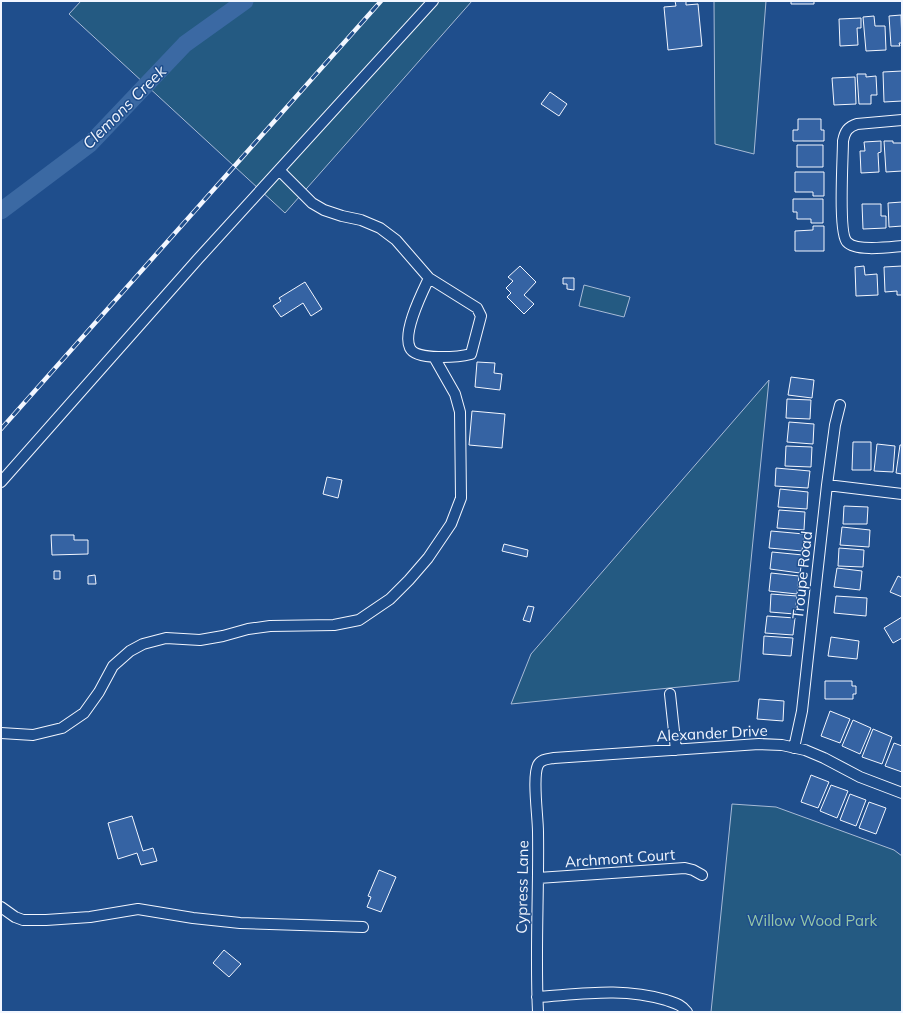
<svg xmlns="http://www.w3.org/2000/svg" width="903" height="1013" font-family="Mulish,sans-serif">
<style>
.green{fill:#245a82;stroke:#a8bbd7}
.lines{fill:none;stroke-linecap:round;stroke-linejoin:round}
.river{stroke:#3b69a3;stroke-width:17}
.building{fill:#3563a3;stroke:#f2f6ff}
.minor-casing{stroke:#f2f6ff;stroke-width:12}
.minor{stroke:#1f4e8c;stroke-width:10}
.rail-casing{stroke:#f2f6ff;stroke-width:4.5}
.rail{stroke:#1f4e8c;stroke-width:3;stroke-dasharray:9;stroke-linecap:butt}
.labels{text-anchor:middle;dominant-baseline:central;stroke-width:3;stroke-linejoin:round;paint-order:stroke}
.street-label{font-size:15px;fill:#f2f6ff;stroke:#1f4e8c}
.park-label{font-size:15px;fill:#97c8a6;stroke:#1f4e8c}
.water-label{font-size:16px;font-style:italic;fill:#f2f6ff;stroke:#1f4e8c}
</style>
<rect width="100%" height="100%" fill="#1f4e8c"/>
<path class="green" d="M81,1H472L285,213L69,14Z
M714,1H766L754,154L715,144Z
M584,285L630,297L624,317L579,306Z
M769,380L739,681L511,704L531,654Z
M732,804L776,807L894,850L902,856V1012H711Z"/>
<g class="lines">
<path class="river" d="M1,211L90,144L185,44L245,1"/>
</g>
<path class="building" d="M675,1H686V5L698,4L702,46L668,50L664,7L676,6Z
M791,1H814V4H791Z
M901,15L902,43H899L900,46H891L889,16Z
M874,16L875,26H885L886,50L866,51L863,17Z
M861,18V28H857L858,45L840,46L839,19Z
M902,71V101L884,102L883,72Z
M857,74H866V77L876,76L877,95H871V104H859Z
M855,77L856,104L834,105L832,78Z
M550,92L567,104L559,116L541,104Z
M798,119H821V130H824V141H793V130H798Z
M881,141V152L878,153L879,172L861,173L860,151H865L864,142Z
M884,141H893V143H902V171L886,172Z
M797,145H823V167H797Z
M795,172H824V196H813V192H795Z
M793,199H823V223H811V219H797V212H793Z
M902,202V226L889,227L888,203Z
M862,204H881V216H886V228L863,229Z
M813,226H824V251H795V231L813,230Z
M520,266L536,282L524,295L534,304L524,314L507,297L511,293L506,288L513,281L508,277Z
M864,266L865,275L877,274L878,295L856,296L855,267Z
M902,266V295H897V291L885,292L884,267Z
M563,278H574V290L567,289V284H563Z
M305,282L322,309L311,316L303,303L281,317L273,306L281,301L279,298Z
M477,362L495,363L494,373L502,374L500,390L475,387Z
M791,377L814,380L812,398L788,395Z
M787,399L811,400L810,419L786,418Z
M472,411L505,414L502,448L469,445Z
M789,422L814,424L813,444L787,442Z
M853,442H871V470H852Z
M877,444L895,446L893,472L874,471Z
M900,445H902V474L896,473Z
M786,446L812,447L811,467L785,466Z
M776,468L810,471L808,488L775,486Z
M327,477L342,480L338,498L323,494Z
M780,489L808,492L807,509L778,507Z
M844,506L868,507L867,524H843Z
M779,510L805,512L804,530L777,528Z
M842,527L870,530L869,547L840,545Z
M771,531L804,534L802,551L769,548Z
M51,535H74V540H88V554L52,555Z
M504,544L528,550L527,557L502,551Z
M839,548L864,550L863,567L838,566Z
M772,552L803,555L800,573L770,569Z
M837,568L862,571L860,590L834,587Z
M54,571H60V579H54Z
M771,573L799,576L797,594L769,591Z
M95,575L96,584H88V576Z
M898,576L902,578V597L890,592Z
M771,594L797,596L795,614L770,612Z
M836,596L867,598L866,616L834,613Z
M528,606L534,607L530,622L523,620Z
M767,616L795,618L793,635L765,633Z
M902,617V638L893,643L884,628Z
M764,636L793,638L791,656L763,654Z
M831,637L859,641L857,659L828,656Z
M825,681H852V686H856V694H853V699H825Z
M759,699L784,701L783,721L757,719Z
M830,711L850,719L840,743L821,736Z
M853,720L871,728L860,754L842,746Z
M873,729L892,737L882,764L862,757Z
M894,743L902,746V772L885,766Z
M811,775L829,782L818,808L801,802Z
M831,785L848,791L837,818L820,811Z
M850,794L866,800L856,826L840,820Z
M869,802L886,808L876,834L859,828Z
M132,816L143,851L153,848L157,861L141,865L137,853L118,859L108,823Z
M379,870L396,877L381,912L367,907L371,897L368,896Z
M224,950L241,964L229,977L213,963Z"/>
<g class="lines">
<defs>
<path id="minor" d="M902,120L857,124C848,127 845,131 843,141C843,157 838,233 847,242C856,252 890,247 902,246
M279,170L312,203L324,210L342,216L361,220L380,228L396,240L429,278L477,308L481,316L471,354C459,357 416,361 410,348C402,332 422,293 429,278
M1,482L198,259L433,1
M827,485L902,494
M670,694L676,750
M1,733L33,735L62,728L84,713L99,692L113,666L130,651L143,644L166,638L200,640L223,636L248,629L270,626L334,625L359,620L390,599L409,580L428,558L451,524L461,498L460,412L455,394L434,357
M794,748L802,711L827,485L835,425L840,405
M538,878L685,868L693,870L702,875
M1,907L15,917L23,920H46L90,917L138,909L193,918L240,923L363,927
M537,997C582,994 622,987 666,1000C674,1003 681,1004 687,1012
M538,1012C535,952 539,892 538,832C538,816 532,777 538,765C541,759 548,759 554,758L759,744L782,745L805,750L824,758L860,777L902,793"/>
</defs>
<use href="#minor" class="minor-casing"/>
<use href="#minor" class="minor"/>
<defs>
<path id="rail" d="M1,429L381,1"/>
</defs>
<use href="#rail" class="rail-casing"/>
<use href="#rail" class="rail"/>
</g>
<g class="labels">
<g class="street-label">
<text transform="translate(802 575) rotate(-84)">Troupe Road</text>
<text transform="translate(712 733) rotate(-3)">Alexander Drive</text>
<text transform="translate(620 858) rotate(-4)">Archmont Court</text>
<text transform="translate(522 887) rotate(-89)">Cypress Lane</text>
</g>
<g class="park-label">
<text x="812" y="920">Willow Wood Park</text>
</g>
<g class="water-label">
<text transform="translate(124 107) rotate(-45)">Clemons Creek</text>
</g>
</g>
<rect width="903" height="1013" fill="none" stroke="#f2f6ff" stroke-width="4"/>
</svg>
